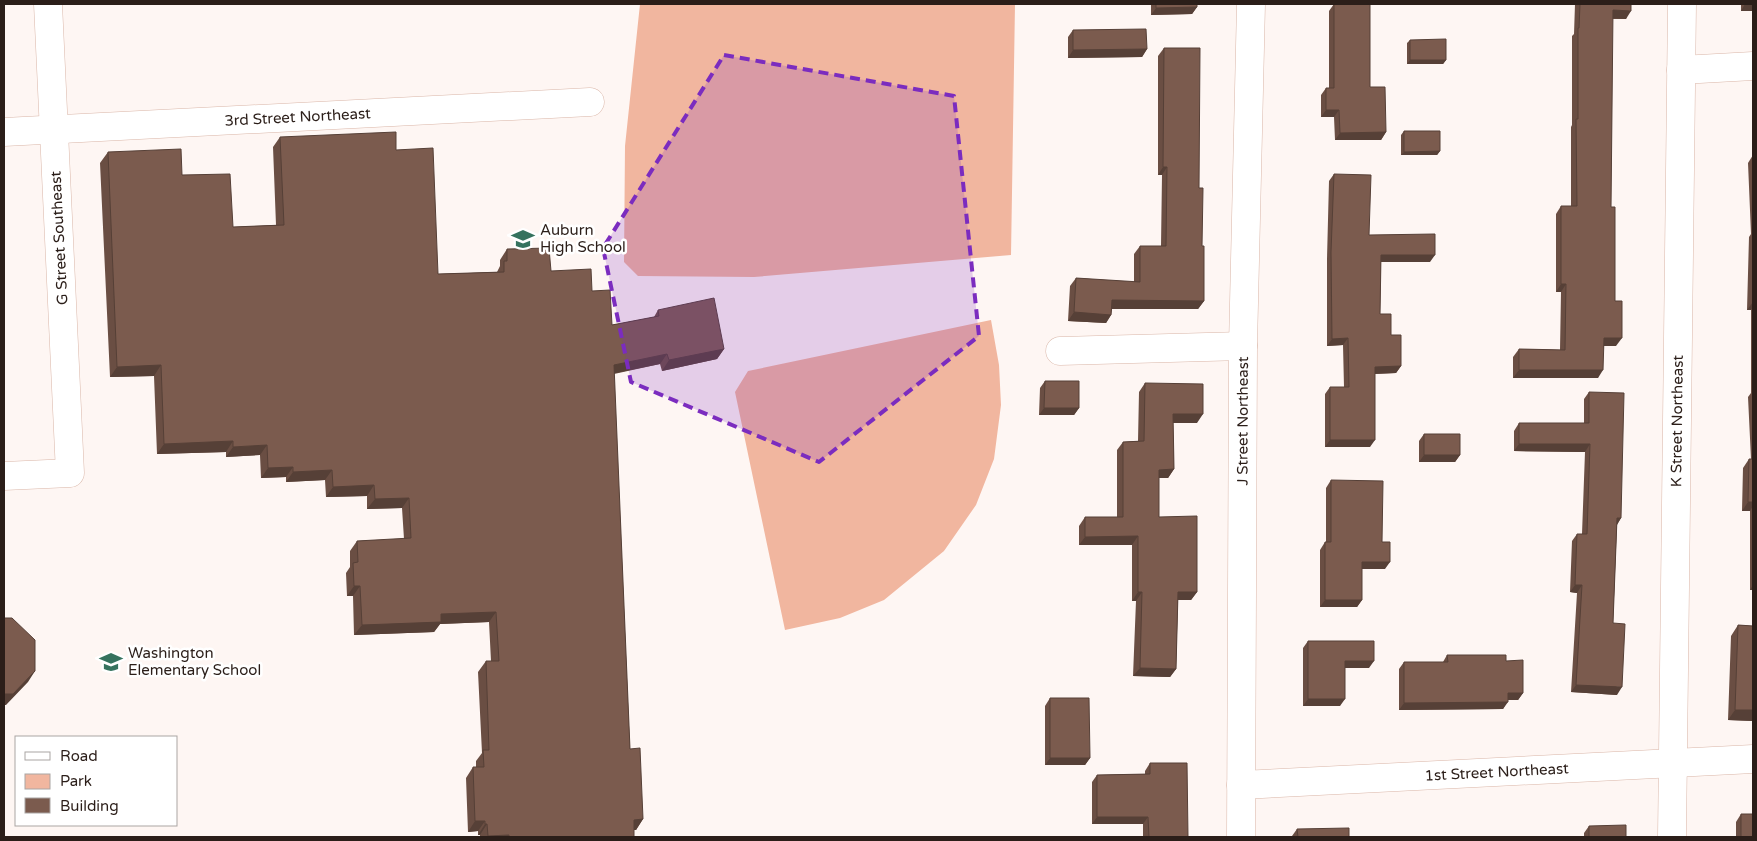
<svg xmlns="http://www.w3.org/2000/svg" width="1757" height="841" font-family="'Varela Round',sans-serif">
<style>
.green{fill:#f1b69f}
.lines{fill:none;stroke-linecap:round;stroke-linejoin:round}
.minor-casing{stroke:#dab6a8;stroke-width:29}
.minor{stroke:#fff;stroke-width:28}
.wall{fill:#6a4e43}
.shaded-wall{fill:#564037}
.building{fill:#7b5b4e;stroke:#564037}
.marked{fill:#7b2cbf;fill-opacity:0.2;stroke:#7b2cbf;stroke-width:4;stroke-dasharray:10 6;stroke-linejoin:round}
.labels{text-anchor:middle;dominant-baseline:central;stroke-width:5;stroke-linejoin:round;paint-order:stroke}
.street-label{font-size:15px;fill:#2b1e19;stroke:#fff}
.poi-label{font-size:15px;fill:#2b1e19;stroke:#fff;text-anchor:start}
</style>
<rect width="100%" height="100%" fill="#fef6f3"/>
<path class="green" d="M640,4H1015L1011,255L754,277L638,276L624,262L625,146Z
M991,320L999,365L1001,405L994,459L976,505L944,551L884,600L840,618L785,630L735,392L748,371Z"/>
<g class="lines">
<defs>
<g id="minor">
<path d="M1681,70L1753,66"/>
<path id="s1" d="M4,132L590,102"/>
<path d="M1060,351L1243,346"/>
<path d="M4,476L70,473L48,4"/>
<path id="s2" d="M1241,785L1753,759"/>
<path id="s3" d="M1241,837L1243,346L1251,4"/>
<path id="s4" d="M1672,837L1682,4"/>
</g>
</defs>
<use href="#minor" class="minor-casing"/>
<use href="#minor" class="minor"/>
</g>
<path class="wall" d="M1151,4H1197V7L1192,14L1151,15Z
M1334,4L1370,87L1386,132L1381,140H1335L1334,117H1321V95L1326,88H1329V11Z
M1575,4H1631L1626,19H1612L1611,207L1615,301L1616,346H1604L1598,378H1513V357L1519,349L1560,350L1561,292H1556V214L1561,206H1571V127L1572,125V36L1574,34Z
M1741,4H1753V11H1741Z
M1073,30L1147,49L1142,57L1068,58V37Z
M1410,40L1446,60L1443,64H1407V43Z
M1164,48L1199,188L1204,301L1198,309H1112L1111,315L1106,323L1068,321L1070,286L1076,278L1134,282V254L1140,246H1161L1162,175H1158V56Z
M1404,131L1440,151L1437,155H1401V135Z
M280,137L396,150L438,274L497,272L500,266V260L507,249L592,291L612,325L654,317L658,310L724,349L717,359L662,371L660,364L614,374L630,749L643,819L636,830H634V837H480V835H478V831L468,832L466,778L473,767H476V761L482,753L478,672L486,661H491L489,622L440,624L434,632L354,635L353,596H347L346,573L350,567V551L357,541L404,539L402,508L367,509V496L326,497L325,480L286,482V477L261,478L260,455L226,457V452L157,454L154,376L110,377L100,163L108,152L182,175L233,227L276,225L273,147Z
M1753,155V590H1750V511H1742L1743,468L1749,459H1751L1748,397L1751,393V310H1747L1749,237L1751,234L1748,163Z
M1334,174L1369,235L1430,262H1381L1380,314L1391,335L1401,366L1396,373L1375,374L1370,447H1325V394L1330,387H1344L1343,345L1327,346V259L1329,181Z
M1045,381L1079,408L1074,415H1039L1040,388Z
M1145,383L1197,423H1173L1174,469L1168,478H1159V517L1197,592L1191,600H1178L1176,669L1170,677L1133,676L1136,601H1132V545H1079V526L1085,517H1117V450L1123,442L1138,441L1139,392Z
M1589,392L1621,518L1617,525L1613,623L1617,695L1571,692L1577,593L1570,592L1572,541L1577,534H1582L1585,452L1514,451V431L1519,423H1584V399Z
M1424,434L1460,455L1455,462H1419V441Z
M1331,480L1382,542L1385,569H1362V600L1357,607H1320V550L1325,542H1326V488Z
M1738,625L1753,626V721L1728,720L1731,636Z
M1308,641L1369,668H1345L1340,706H1303V648Z
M1447,655L1506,661L1523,693L1518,700H1508L1503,709L1399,710V669L1404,662H1443Z
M1050,698L1090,758L1085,765H1045V706Z
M1150,763L1188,837H1143V824H1092V782L1097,775L1145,774V771Z
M1741,814L1753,837H1736V822Z
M1589,826L1626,837H1584V833Z
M1297,829L1349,837H1292V836Z"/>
<path class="shaded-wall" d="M1745,4H1753V11H1741Z
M1197,7L1192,14L1151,15L1156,8Z
M1613,10L1631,11L1626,19L1607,18Z
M1147,49L1142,57L1068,58L1073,50Z
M1410,60H1446L1443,64H1407Z
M1326,110H1339L1334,117H1321Z
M1386,132L1381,140H1335L1340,133Z
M1440,151L1437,155H1401L1404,152Z
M1163,167H1167L1162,175H1158Z
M1381,255H1435L1430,262H1376Z
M1561,284H1566L1561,292H1556Z
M1112,300L1204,301L1198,309H1107Z
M1753,302V307L1751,310H1747Z
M1074,312L1111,315L1106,323L1068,321Z
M1348,338L1343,345L1327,346L1332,339Z
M1604,338H1622L1616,346H1598Z
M724,349L717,359L662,371L669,360Z
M667,354L660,364L606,375L614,365Z
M161,365L154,376L110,377L117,367Z
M1401,366L1396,373L1371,374L1375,367Z
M1519,370H1603L1598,378H1513Z
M1044,408H1079L1074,415H1039Z
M1173,414H1203L1197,423H1167Z
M1330,440H1375L1370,447H1325Z
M233,441L226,452L157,454L164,444Z
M1519,444H1590L1585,452L1514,451Z
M267,445L260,455L226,457L233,447Z
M1424,455H1460L1455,462H1419Z
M293,467L286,477L261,478L268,468Z
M1174,469L1168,478H1153L1159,470Z
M332,470L325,480L286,482L293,472Z
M374,485L367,496L326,497L333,487Z
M409,498L402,508L367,509L375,499Z
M1748,502H1753V506L1750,511H1742Z
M1617,518H1621L1616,526Z
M1138,536L1132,545H1079L1085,537Z
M1362,562H1390L1385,569H1357Z
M1575,585H1582L1577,593L1570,592Z
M1753,585V590H1750Z
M354,586H360L353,596H347Z
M1138,592H1142L1136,601H1132Z
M1178,592H1197L1191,600H1172Z
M1325,600H1362L1357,607H1320Z
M496,612L489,622L440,624L434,632L354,635L362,625L441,614Z
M1345,661H1374L1369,668H1340Z
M1140,668L1176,669L1170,677L1133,676Z
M35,671L28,682L6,705H4V694Z
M1576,685L1622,687L1617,695L1571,692Z
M1508,693H1523L1518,700H1503Z
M1308,699H1345L1340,706H1303Z
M1508,702L1503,709L1399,710L1404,703Z
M1735,710H1753V721L1728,720Z
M1050,758H1090L1085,765H1045Z
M1097,817H1148L1143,824H1092Z
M643,819L636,830H626L634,820Z
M475,821H485L478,831L468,832Z
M485,824H487L480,835H478Z
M509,835L507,837H487L488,836Z"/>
<path class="building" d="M1156,4H1197V7L1156,8Z
M1334,4H1370V87H1385L1386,132L1340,133L1339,110H1326V88H1334Z
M1580,4H1631V11L1613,10L1611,207H1615V301H1622V338H1604L1603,370H1519V349L1565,350L1566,284H1561V206H1577L1576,119H1578V28H1579Z
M1146,29L1147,49L1073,50V30Z
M1446,39V60H1410V40Z
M1164,48H1200L1199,188H1203L1202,246H1204V301L1112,300L1111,315L1074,312L1076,278L1140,282V246H1166L1167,167H1163Z
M1404,131H1440V151L1404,152Z
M396,132V150L433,148L438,274L504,272V261H507V249L549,248L551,271L591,269L592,291L610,290L612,325L659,316L658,310L714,298L724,349L669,360L667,354L614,365L630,749L640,748L643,819L634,820V837H509V835L488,836L487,824H485V821H475L473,767H484L483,750H489L486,661H499L496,612L441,614V622L362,625L360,586H354L353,563L358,562L357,541L411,538L409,498L375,499L374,485L333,487L332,470L293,472V467L268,468L267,445L233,447V441L164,444L161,365L117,367L108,152L181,149L182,175L230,174L233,227L284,225L280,137Z
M1334,174L1371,175L1369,235L1435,234V255H1381L1380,314H1391V335H1401V366L1375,367V440H1330V387H1349L1348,338L1332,339L1331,252Z
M1045,381H1079V408H1044Z
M1145,383L1203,384V414H1173L1174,469L1159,470V517L1197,516V592H1178L1176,669L1140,668L1142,592H1138V536L1085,537V517H1123V442L1144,441Z
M1589,392L1624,393L1621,518H1617L1613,623L1625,624L1622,687L1576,685L1582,585H1575L1577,534H1587L1590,444H1519V423H1589Z
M1424,434H1460V455H1424Z
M1749,459H1753V502H1748Z
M1331,480L1383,481L1382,542H1390V562H1362V600H1325V542H1331Z
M4,618H12L35,640V671L13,694H4Z
M1738,625L1753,626V710H1735Z
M1308,641H1374V661H1345V699H1308Z
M1447,655H1506V661L1523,660V693H1508V702L1404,703V662H1448Z
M1050,698H1089L1090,758H1050Z
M1150,763H1187L1188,837H1149L1148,817H1097V775L1150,774Z
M1741,814H1753V837H1741Z
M1626,825V837H1589V826Z
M1349,828V837H1298L1297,829Z"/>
<path class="marked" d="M724,55L954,96L979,336L819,462L631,382L603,248Z"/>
<defs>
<symbol id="school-bare" viewBox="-9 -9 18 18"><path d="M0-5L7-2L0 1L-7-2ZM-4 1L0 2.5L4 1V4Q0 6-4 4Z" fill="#35725e" stroke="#fff" stroke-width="2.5" paint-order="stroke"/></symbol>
</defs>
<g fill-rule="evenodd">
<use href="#school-bare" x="507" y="223" width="32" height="32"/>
<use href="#school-bare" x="95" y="646" width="32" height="32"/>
</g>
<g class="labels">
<g class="street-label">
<text stroke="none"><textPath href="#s1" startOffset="294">3rd Street Northeast</textPath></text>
<text transform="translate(59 238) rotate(-93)">G Street Southeast</text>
<text stroke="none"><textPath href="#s3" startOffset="416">J Street Northeast</textPath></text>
<text stroke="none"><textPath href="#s4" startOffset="416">K Street Northeast</textPath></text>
<text stroke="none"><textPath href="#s2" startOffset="256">1st Street Northeast</textPath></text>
</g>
<g class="poi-label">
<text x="540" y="230">Auburn<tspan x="540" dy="17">High School</tspan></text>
<text x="128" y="653">Washington<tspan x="128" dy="17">Elementary School</tspan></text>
</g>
</g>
<rect width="1757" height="841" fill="none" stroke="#2b1e19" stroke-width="10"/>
<rect x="15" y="736" width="162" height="90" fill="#ffffff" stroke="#aaa5a3"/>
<rect x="25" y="752" width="25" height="8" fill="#ffffff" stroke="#aaa5a3"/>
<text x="60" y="761" font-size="15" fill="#2b1e19">Road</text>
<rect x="25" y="774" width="25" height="15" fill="#f1b69f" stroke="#aaa5a3"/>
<text x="60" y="786" font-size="15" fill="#2b1e19">Park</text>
<rect x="25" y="798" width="25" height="15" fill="#7b5b4e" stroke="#aaa5a3"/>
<text x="60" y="811" font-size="15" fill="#2b1e19">Building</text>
</svg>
